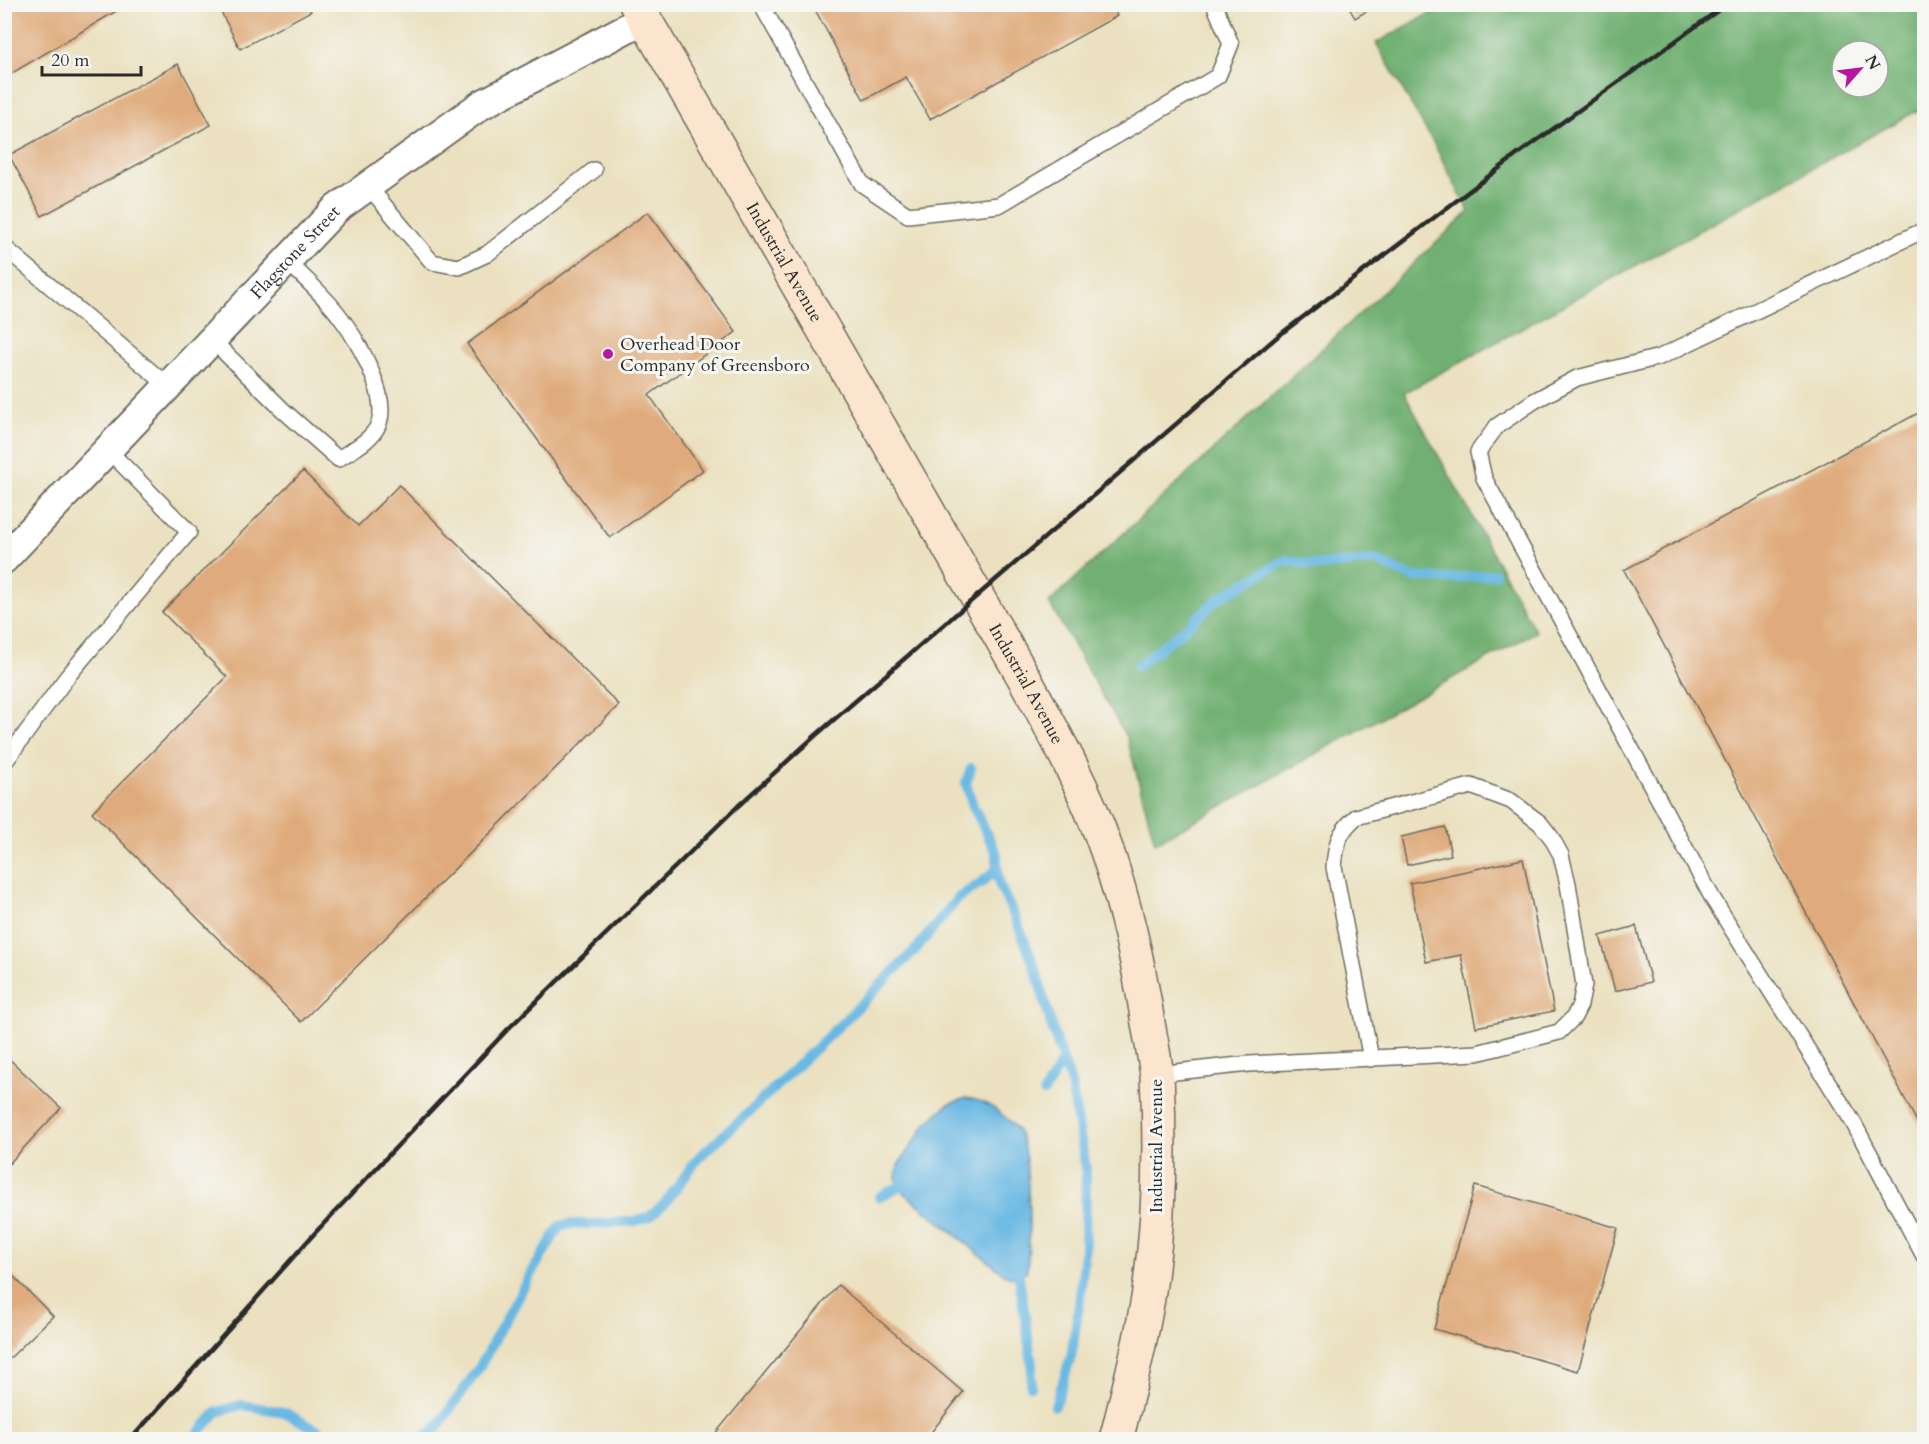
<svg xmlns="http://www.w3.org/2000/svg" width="1929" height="1444" font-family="Cardo,serif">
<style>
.forest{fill:#71b072;stroke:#4e6e4e;stroke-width:1.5;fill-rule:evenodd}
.water{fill:#69b8e3;stroke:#4a7287;stroke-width:1.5}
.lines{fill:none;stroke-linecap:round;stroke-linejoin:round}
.stream{stroke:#69b8e3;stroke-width:10}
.building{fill:#dfab7b}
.lane-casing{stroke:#6e6b5f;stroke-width:18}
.street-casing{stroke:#6e6b5f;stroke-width:32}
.secondary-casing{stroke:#6e6b5f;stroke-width:36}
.lane{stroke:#fff;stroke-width:15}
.street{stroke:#fff;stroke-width:28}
.secondary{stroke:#fbe5cf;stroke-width:33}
.rail{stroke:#2b2b2b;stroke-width:4.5}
.poi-dot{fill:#b5179e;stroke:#f6f6f2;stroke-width:2}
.labels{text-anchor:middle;stroke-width:6;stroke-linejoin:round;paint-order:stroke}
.street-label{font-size:18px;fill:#2b2b2b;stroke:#f6f6f2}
.poi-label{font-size:18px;fill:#2b2b2b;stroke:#f6f6f2;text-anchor:start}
</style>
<rect width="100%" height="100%" fill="#f6f6f2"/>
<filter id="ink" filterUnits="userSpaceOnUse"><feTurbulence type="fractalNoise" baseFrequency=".0167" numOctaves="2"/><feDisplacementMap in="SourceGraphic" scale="12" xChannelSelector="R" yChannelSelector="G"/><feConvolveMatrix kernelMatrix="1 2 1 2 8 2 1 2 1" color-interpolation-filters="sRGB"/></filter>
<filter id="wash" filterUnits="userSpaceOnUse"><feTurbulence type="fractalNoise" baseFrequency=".008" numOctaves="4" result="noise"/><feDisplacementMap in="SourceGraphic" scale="24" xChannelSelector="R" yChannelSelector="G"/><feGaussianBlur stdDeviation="1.35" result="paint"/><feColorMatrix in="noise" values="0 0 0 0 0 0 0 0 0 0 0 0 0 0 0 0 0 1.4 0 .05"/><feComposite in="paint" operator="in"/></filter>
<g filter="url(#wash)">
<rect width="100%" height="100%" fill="#ebe1c0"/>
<path class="forest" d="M1446 4 1924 5V107L1404 393 1536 632 1155 843 1127 738 1049 603 1469 212 1434 144 1376 43ZM1842 51H1878V87H1842Z"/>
<path class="water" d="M966 1098C971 1099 979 1100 984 1103 995 1108 1013 1122 1019 1133 1031 1154 1030 1244 1027 1271L1014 1278 1004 1274 904 1193 896 1178 898 1165 926 1124 948 1104Z"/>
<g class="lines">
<g class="stream">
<polyline points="1137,666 1186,628 1220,597 1286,560 1317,566 1374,560 1412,577 1448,579 1495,574"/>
<polyline points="997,869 1000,886 1017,922 1036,970 1052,1028 1071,1083 1086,1169 1085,1251 1079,1305 1071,1357 1055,1406"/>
<polyline points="1044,1092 1063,1060"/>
<polyline points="879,1197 913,1179"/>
<polyline points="1017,1263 1032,1365 1031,1386"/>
<polyline points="192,1440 217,1412 241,1405 284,1412 335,1440"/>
<polyline points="421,1440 436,1429 479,1368 529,1277 560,1226 571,1224 592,1224 636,1221 649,1217 665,1203 699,1157 745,1116 843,1022 916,949 958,898 982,882 997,869 997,854 973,806 966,783 971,768"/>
</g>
</g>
<g id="blocks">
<g class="building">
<polygon points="4,4 128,4 4,78"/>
<polygon points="217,4 308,4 311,11 240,49"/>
<polygon points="812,4 1111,4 1117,16 930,119 906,77 864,100"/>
<polygon points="1347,4 1379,4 1355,18"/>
<polygon points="178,64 211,125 42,216 9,155"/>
<polygon points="648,212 736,332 649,395 703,470 610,538 467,344"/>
<polygon points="1924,410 1924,1135 1624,570"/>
<polygon points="303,471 358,526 399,485 619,705 301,1022 92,812 227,677 162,612"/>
<polygon points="1445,827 1451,855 1407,865 1401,837"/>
<polygon points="1523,859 1554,1011 1476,1027 1461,955 1426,962 1410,883"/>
<polygon points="1636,926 1651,982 1615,991 1600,936"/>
<polygon points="4,1054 61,1108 4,1169"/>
<polygon points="1475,1186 1618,1228 1578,1371 1434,1329"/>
<polygon points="4,1267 53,1316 8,1360 4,1356"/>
<polygon points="838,1285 963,1392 925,1440 710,1440"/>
</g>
</g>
</g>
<g filter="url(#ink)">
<use href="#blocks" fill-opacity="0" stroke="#6e6b5f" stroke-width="1.5"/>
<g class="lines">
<defs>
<g id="lane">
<polyline points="761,4 862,184 908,215 999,205 1218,76 1231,44 1214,4"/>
<polyline points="368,186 432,262 459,267 487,254 594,170"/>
<polyline points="1924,230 1660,357 1577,378 1534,401 1497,426 1478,452 1484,478 1713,899 1853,1122 1924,1256"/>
<polyline points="4,247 168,386"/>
<path d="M212 340 284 411 338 459C352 450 373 440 379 423 389 395 358 341 341 318 326 297 305 279 287 261"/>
<polyline points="4,763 67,677 189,532 108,450"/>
<path d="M1157 1074 1249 1064 1477 1053 1559 1032 1574 1017 1580 1005 1584 985 1568 884 1561 855 1551 837 1540 823 1511 801 1471 786 1356 817C1338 833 1336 843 1334 867L1371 1059"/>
</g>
<g id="street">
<path id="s1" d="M4 559 336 209 481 105 644 19"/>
</g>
<g id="secondary">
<path id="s2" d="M636 4 1023 676C1054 732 1086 790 1107 851 1126 907 1139 965 1148 1023 1151 1040 1155 1059 1157 1076 1161 1149 1159 1226 1148 1298 1140 1346 1128 1393 1116 1440"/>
</g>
</defs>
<use href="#lane" class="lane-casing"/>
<use href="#street" class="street-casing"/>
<use href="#secondary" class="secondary-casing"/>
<use href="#lane" class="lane"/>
<use href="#street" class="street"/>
<use href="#secondary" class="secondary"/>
<polyline class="rail" points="130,1440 313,1235 508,1029 738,806 815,736 1278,336 1518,154 1727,4"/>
</g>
</g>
<circle class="poi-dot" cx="608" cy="354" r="6"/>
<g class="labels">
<g class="street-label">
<text dy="6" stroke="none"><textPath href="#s1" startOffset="423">Flagstone Street</textPath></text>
<text dy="6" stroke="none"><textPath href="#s2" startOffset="298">Industrial Avenue</textPath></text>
<text dy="6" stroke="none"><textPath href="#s2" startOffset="784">Industrial Avenue</textPath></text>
<text transform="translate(1156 1146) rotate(-90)" y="6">Industrial Avenue</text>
</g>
<g class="poi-label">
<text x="620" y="350">Overhead Door<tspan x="620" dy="21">Company of Greensboro</tspan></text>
</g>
</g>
<rect width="1929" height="1444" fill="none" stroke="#f6f6f2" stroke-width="24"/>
<g transform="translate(1860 69) rotate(62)"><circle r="28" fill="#f6f6f2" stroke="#a5a5a2" stroke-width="1.5"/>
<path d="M0-4.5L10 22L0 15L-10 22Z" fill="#b5179e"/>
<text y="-9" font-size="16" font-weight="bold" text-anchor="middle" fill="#2b2b2b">N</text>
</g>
<path d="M42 66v9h99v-9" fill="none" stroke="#2b2b2b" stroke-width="3"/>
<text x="51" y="66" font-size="18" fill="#2b2b2b" stroke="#f6f6f2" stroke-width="4.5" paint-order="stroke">20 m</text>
</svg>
